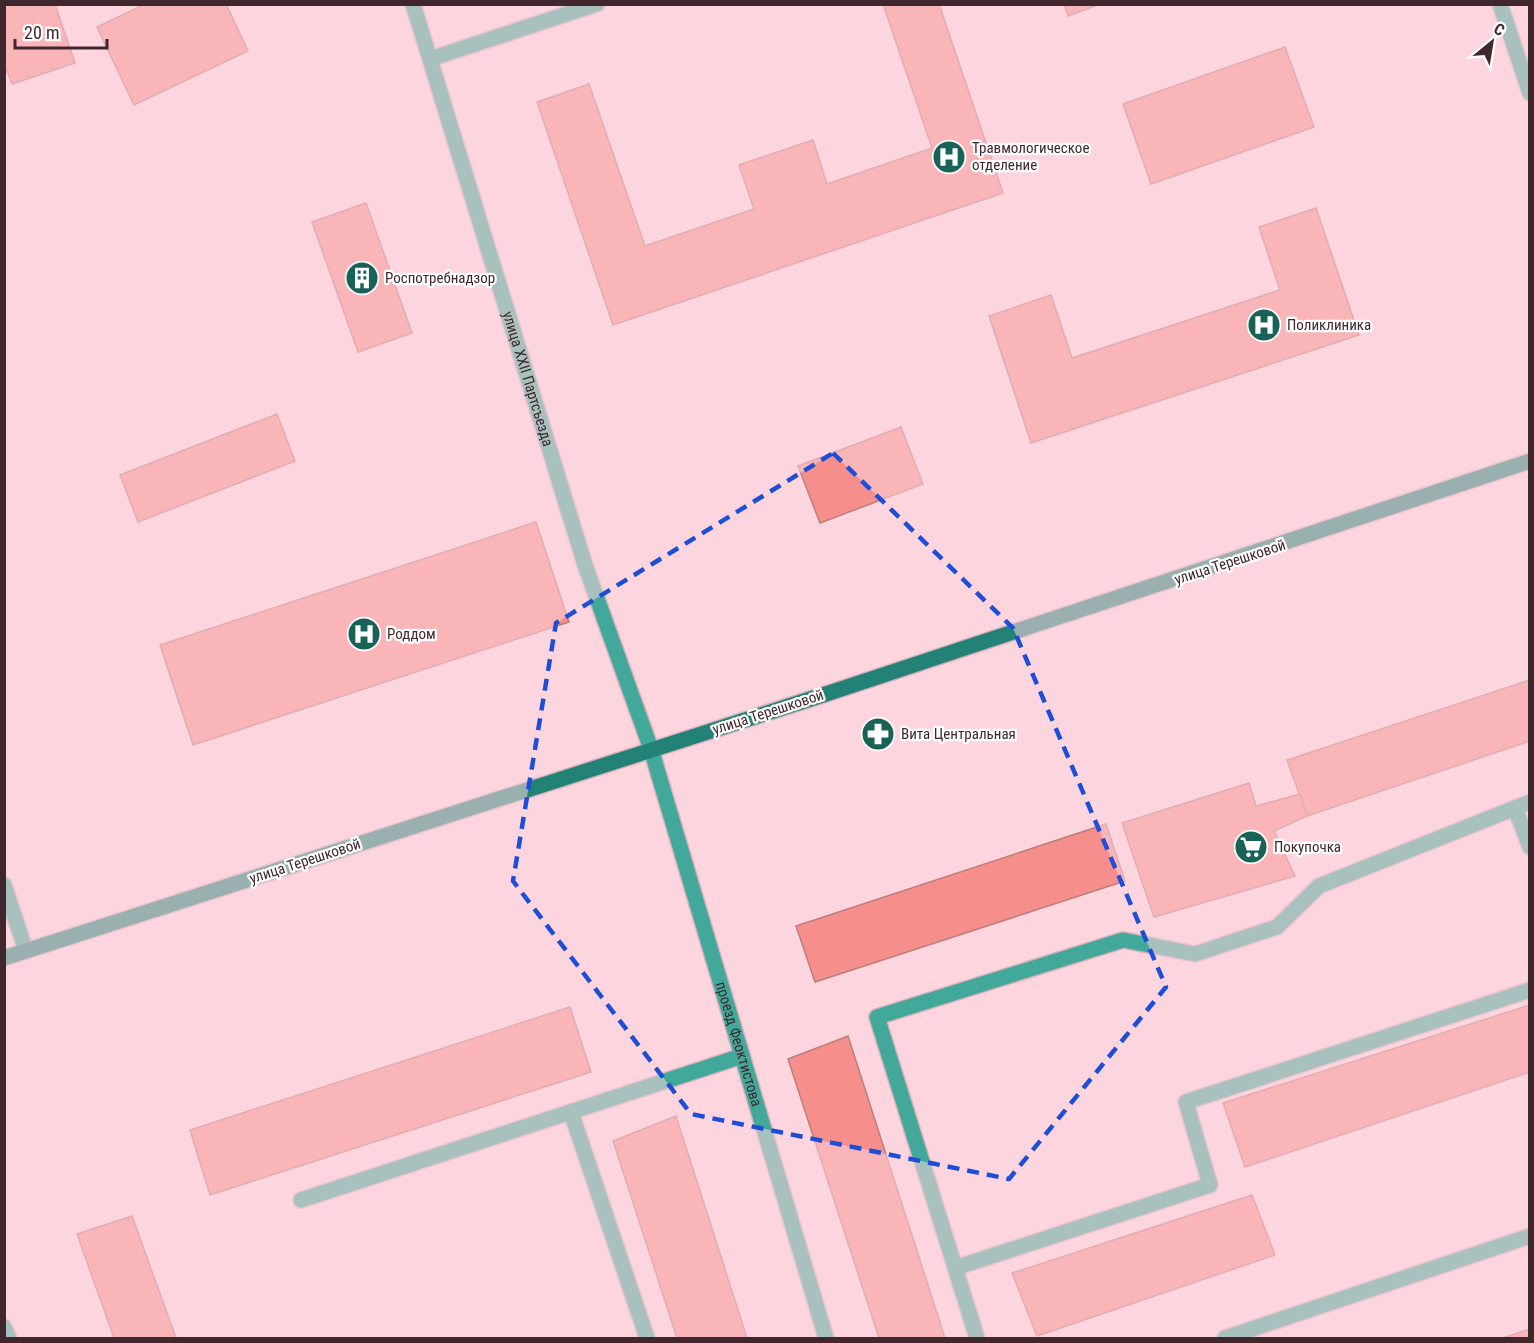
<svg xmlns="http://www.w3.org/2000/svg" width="1534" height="1343" font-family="'Roboto Condensed',sans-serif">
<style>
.building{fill:#f68e8c;stroke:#bc7f7c;stroke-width:1.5}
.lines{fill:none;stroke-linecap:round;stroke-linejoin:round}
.lane-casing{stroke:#d7b2bc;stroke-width:18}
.street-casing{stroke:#d7b2bc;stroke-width:18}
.secondary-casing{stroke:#d7b2bc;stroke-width:18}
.lane{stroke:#42a99a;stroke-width:15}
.street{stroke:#42a99a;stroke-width:15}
.secondary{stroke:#228275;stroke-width:15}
.marked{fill:none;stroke:#1d4ed8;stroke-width:4.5;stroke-dasharray:12 8;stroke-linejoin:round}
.labels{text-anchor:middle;stroke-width:4.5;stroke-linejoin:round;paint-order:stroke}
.poi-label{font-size:15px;fill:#40272e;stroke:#fff;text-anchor:start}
.street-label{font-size:15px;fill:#40272e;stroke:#fff}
</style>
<rect width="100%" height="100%" fill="#fdd5df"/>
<g class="building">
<polygon points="4,4 55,4 75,63 12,84 4,63"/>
<polygon points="145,4 226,4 248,51 134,105 97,27"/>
<polygon points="883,4 939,4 1003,193 613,325 537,102 589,84 645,246 754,209 739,165 813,140 827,184 932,148"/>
<polygon points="1064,4 1100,4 1068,16"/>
<polygon points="1285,47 1314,127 1151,184 1123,104"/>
<polygon points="366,203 412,333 358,352 312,222"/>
<polygon points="1316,208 1359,335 1031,443 989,316 1051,295 1072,358 1280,290 1259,227"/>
<polygon points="277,414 295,461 138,522 120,475"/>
<polygon points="901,427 923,484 820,523 798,466"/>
<polygon points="536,522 569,622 193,745 160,645"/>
<polygon points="1530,680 1530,741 1307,816 1287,760"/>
<polygon points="1249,783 1256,806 1300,794 1307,816 1274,831 1295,876 1154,917 1122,823"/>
<polygon points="1106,824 1125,881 815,982 796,926"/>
<polygon points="1530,1005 1530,1072 1245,1167 1223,1103"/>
<polygon points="570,1007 591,1072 210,1195 190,1130"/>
<polygon points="848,1036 945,1338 879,1338 788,1059"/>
<polygon points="676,1116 747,1338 677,1338 613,1141"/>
<polygon points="1252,1195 1275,1255 1037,1336 1012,1273"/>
<polygon points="132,1216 176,1338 114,1338 77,1234"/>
<polygon points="1530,1329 1530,1338 1503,1338"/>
</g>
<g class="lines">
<defs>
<g id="lane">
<polyline points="430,59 597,4"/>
<polyline points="1515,808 1530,847"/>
<polyline points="571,1112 647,1338"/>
<polyline points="301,1200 742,1056"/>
<polyline points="955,1268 1210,1185 1186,1102 1530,990"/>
<polyline points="977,1338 877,1017 1123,940 1195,954 1277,927 1319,886 1530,802"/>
<polyline points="1225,1338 1530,1236"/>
</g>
<g id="street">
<path id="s1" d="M413 4 585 565 651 749 826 1338"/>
<polyline points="1500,4 1530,93"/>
<polyline points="4,885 26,951"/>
<polyline points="4,1327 9,1338"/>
</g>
<polyline id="secondary" points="4,958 829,693 1530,461"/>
</defs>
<use href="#lane" class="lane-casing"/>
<use href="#street" class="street-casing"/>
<use href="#secondary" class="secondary-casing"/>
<use href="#lane" class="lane"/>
<use href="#street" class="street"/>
<use href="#secondary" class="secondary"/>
</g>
<path d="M0 0H1534V1343H0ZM833 453 1013 628 1166 987 1009 1179 691 1114 513 881 556 623Z" fill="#fdd5df" fill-opacity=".55" fill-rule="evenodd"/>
<path class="marked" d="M833 453 1013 628 1166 987 1009 1179 691 1114 513 881 556 623Z"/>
<defs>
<symbol id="hospital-disc" viewBox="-11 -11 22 22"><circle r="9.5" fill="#196258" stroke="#fff"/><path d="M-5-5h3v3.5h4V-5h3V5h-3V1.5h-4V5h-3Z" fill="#fff"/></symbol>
<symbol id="building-disc" viewBox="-11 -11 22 22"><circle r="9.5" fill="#196258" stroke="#fff"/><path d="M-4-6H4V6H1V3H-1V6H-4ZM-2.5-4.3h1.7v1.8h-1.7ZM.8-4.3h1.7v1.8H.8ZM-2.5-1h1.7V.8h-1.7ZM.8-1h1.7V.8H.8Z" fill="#fff"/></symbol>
<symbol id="pharmacy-disc" viewBox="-11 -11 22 22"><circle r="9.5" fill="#196258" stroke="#fff"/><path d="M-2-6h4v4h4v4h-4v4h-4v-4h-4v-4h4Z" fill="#fff"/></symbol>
<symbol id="supermarket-disc" viewBox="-11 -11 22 22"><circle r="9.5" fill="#196258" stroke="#fff"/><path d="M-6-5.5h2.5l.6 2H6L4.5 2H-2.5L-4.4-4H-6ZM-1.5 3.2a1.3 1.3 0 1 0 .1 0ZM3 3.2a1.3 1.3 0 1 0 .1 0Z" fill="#fff"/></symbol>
</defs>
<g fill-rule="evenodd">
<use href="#hospital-disc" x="930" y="138" width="38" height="38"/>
<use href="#building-disc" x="343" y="259" width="38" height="38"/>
<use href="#hospital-disc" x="1245" y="306" width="38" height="38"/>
<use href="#hospital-disc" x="345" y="615" width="38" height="38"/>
<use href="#pharmacy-disc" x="859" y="715" width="38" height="38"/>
<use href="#supermarket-disc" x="1232" y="828" width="38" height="38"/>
</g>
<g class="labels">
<g class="poi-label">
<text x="972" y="153">Травмологическое<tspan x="972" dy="17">отделение</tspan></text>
<text x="385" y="283">Роспотребнадзор</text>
<text x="1287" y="330">Поликлиника</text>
<text x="387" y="639">Роддом</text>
<text x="901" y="739">Вита Центральная</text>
<text x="1274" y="852">Покупочка</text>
</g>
<g class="street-label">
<text dy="5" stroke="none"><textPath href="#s1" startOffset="392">улица XXII Партсъезда</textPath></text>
<text transform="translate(1230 562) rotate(-18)" y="5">улица Терешковой</text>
<text transform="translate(768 712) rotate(-18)" y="5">улица Терешковой</text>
<text transform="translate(305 861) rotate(-18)" y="5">улица Терешковой</text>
<text dy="5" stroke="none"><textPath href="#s1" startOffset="1090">проезд Феоктистова</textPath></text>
</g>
</g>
<rect width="1534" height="1343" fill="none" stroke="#40272e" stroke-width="12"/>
<g transform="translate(1492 42) rotate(30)" stroke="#ffffff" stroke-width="4.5" paint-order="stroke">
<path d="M0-4.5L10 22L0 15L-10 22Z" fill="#40272e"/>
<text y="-9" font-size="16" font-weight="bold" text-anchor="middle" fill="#40272e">С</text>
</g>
<path d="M15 39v9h92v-9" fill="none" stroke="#40272e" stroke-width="3"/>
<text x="24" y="39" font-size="18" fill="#40272e" stroke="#ffffff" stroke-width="4.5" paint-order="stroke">20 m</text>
</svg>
